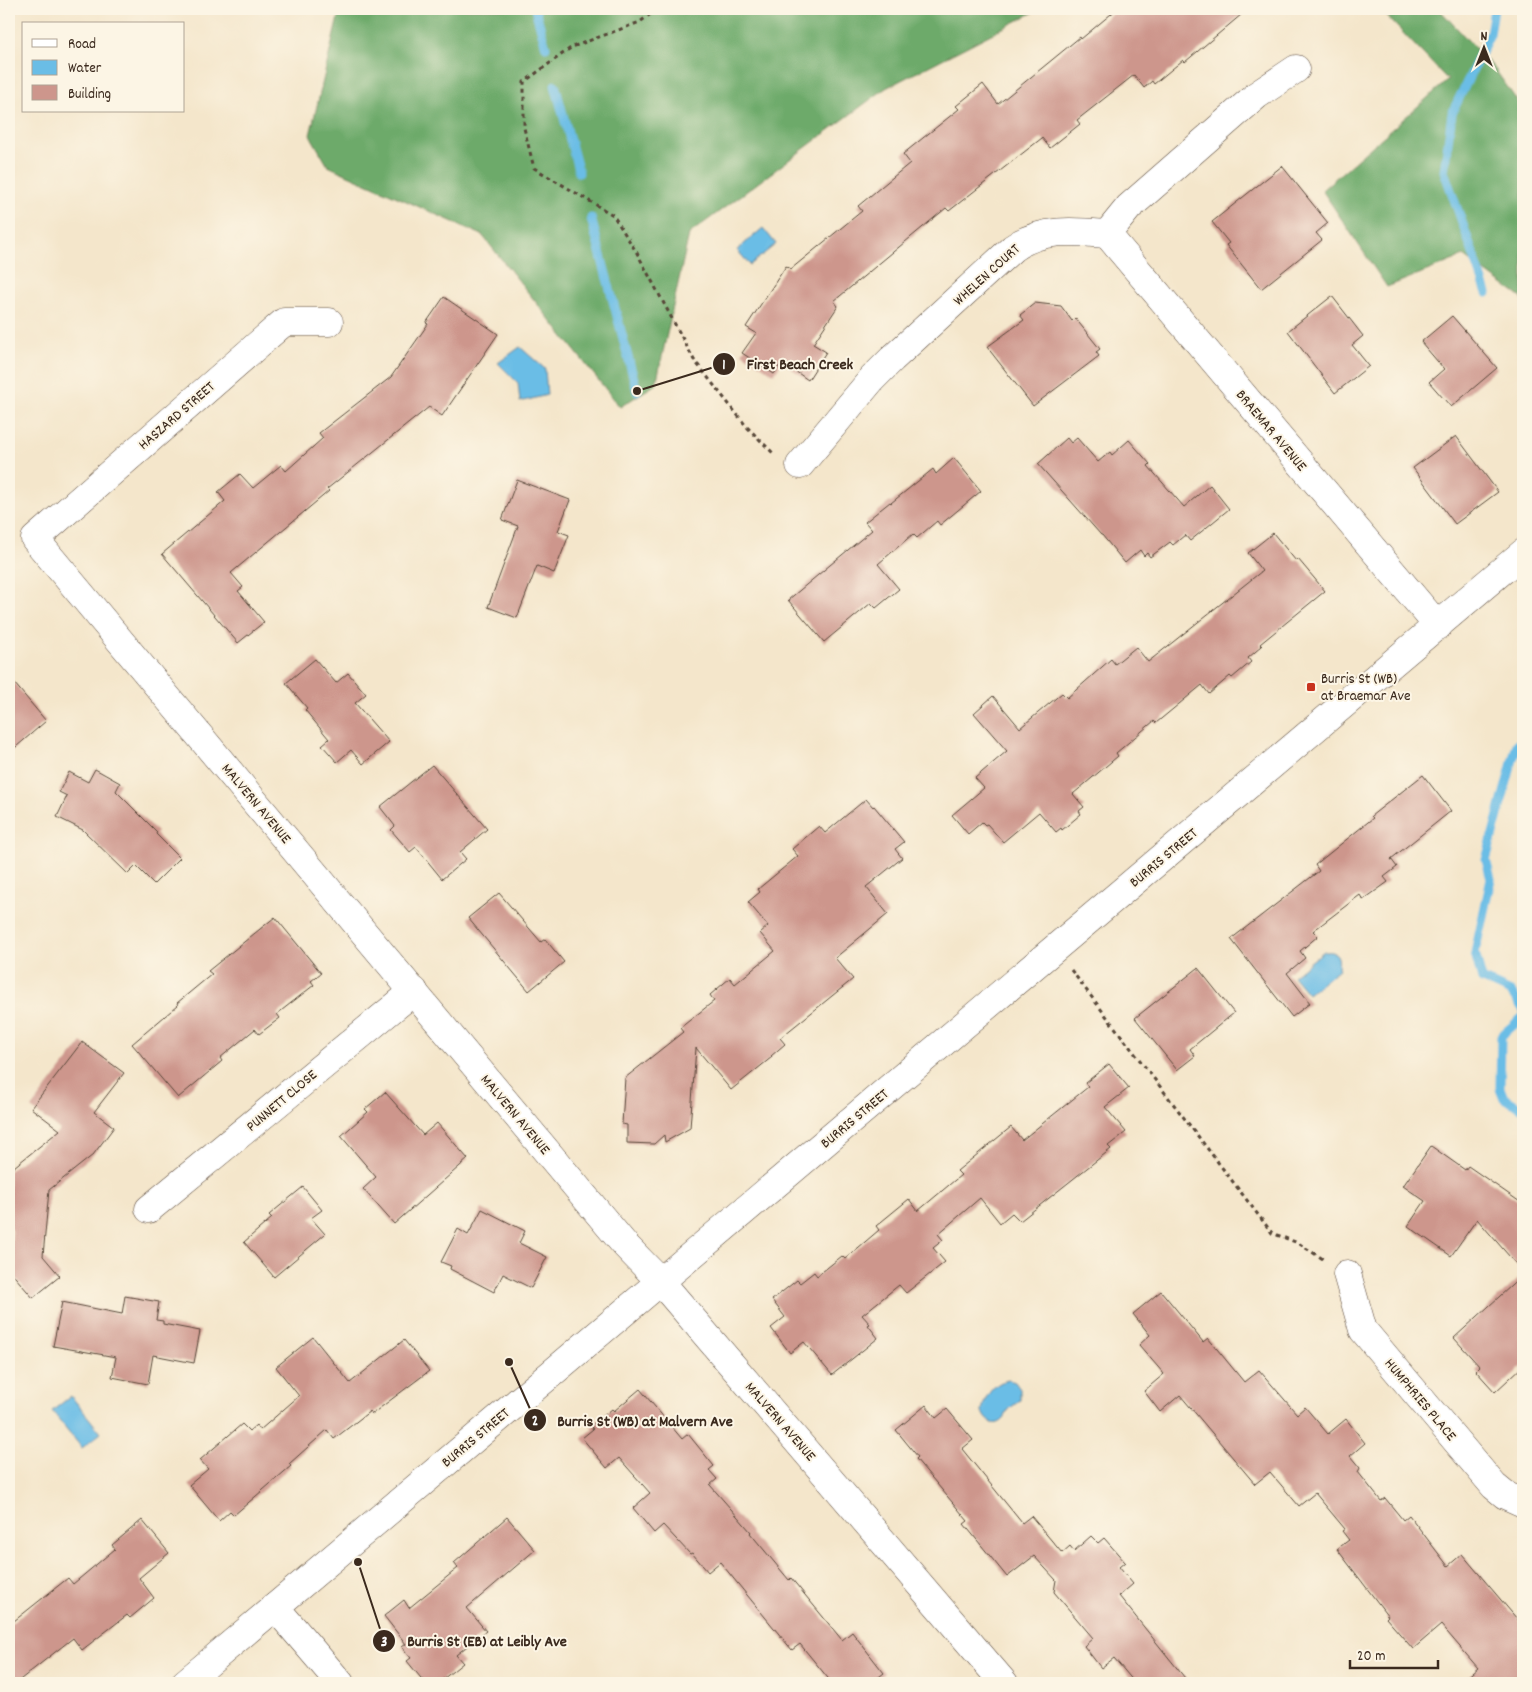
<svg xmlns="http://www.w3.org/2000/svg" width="1532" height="1692" font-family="Dekko,sans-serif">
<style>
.forest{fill:#6daa6b;stroke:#546a44}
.water{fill:#6abde6;stroke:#527482}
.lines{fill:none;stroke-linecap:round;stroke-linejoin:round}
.stream{stroke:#6abde6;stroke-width:9}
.building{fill:#cd968c}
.minor-casing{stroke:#574638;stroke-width:29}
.path{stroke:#574638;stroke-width:3;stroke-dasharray:4 4;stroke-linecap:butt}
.minor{stroke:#fff;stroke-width:28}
.poi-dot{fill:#c8321e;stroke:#fcf5e5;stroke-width:2}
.labels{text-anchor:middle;stroke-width:4;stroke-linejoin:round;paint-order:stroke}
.street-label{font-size:15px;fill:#3b2a1e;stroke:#fcf5e5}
.poi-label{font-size:15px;fill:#3b2a1e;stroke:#fcf5e5;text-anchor:start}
.leader{fill:none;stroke:#3b2a1e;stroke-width:2}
.callout-dot{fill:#3b2a1e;stroke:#fcf5e5;stroke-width:2}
.mark-label{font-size:15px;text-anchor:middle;font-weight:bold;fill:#fff}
.callout-label{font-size:16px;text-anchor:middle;font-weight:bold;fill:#3b2a1e;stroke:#fcf5e5;stroke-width:4;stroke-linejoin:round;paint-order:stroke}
</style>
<rect width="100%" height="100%" fill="#fcf5e5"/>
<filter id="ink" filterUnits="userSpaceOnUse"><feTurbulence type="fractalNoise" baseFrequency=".02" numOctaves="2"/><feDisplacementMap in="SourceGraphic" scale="10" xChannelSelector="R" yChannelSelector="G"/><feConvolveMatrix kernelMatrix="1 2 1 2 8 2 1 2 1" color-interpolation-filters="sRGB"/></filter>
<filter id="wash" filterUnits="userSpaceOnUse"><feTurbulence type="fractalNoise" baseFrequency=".0096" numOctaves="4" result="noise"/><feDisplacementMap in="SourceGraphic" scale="20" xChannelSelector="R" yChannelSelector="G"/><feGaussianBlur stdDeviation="1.12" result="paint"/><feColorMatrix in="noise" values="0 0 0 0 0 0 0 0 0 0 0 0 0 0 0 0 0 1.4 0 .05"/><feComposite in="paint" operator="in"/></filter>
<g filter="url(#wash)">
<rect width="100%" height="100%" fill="#f4e6cb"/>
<g class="forest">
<polygon points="340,9 1040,9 886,88 689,234 656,384 620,407 482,235 328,166 310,135"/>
<polygon points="1380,9 1439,9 1494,68 1523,109 1523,299 1464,256 1387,287 1322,190 1448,80"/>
</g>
<g class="water">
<polygon points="763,228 776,244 750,265 737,250"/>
<polygon points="520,347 545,369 547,395 520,402 518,383 498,363"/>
<path d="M1324 951 1326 952C1337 950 1340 957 1338 967L1339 969 1308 994 1293 976Z"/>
<path d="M1009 1380 1015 1382 1020 1389V1400C1016 1404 1010 1407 1007 1412 1004 1416 1007 1415 1004 1419 995 1429 984 1420 982 1411 985 1396 994 1382 1009 1380Z"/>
<polygon points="71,1396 101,1433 82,1448 52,1411"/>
</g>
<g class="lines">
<g class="stream">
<polyline points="535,9 546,47"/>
<polyline points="555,85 579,173"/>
<polyline points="591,218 637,391"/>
<polyline points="1487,293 1444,171 1452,113 1490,34 1494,9"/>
<polyline points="1523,741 1517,744 1486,860 1491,879 1475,953 1482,979 1511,992 1523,1009"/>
<polyline points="1523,1017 1501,1036 1500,1088 1504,1098 1523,1109"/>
</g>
</g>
<g id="blocks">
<g class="building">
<polygon points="1117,9 1248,9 1185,62 1183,60 1154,84 1152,81 1144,88 1134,75 1077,120 1080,124 1050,148 1042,138 949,211 946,208 834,301 838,306 813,344 826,352 808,380 782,362 774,374 742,353 756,333 746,327 786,266 791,269 862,211 858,206 910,163 903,154 959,109 956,106 983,84 998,104 1080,37 1081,39"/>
<polygon points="1282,166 1328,223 1316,233 1322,240 1261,289 1226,245 1229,243 1212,222"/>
<polygon points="1332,296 1363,336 1352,345 1369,366 1335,393 1288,331"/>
<polygon points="444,297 498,334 442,416 429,407 327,489 329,491 231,573 243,587 238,591 264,622 238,643 162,554 225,501 218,492 240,474 253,488 281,465 286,471 323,438 319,433 391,377 428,324 426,323"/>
<polygon points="1035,303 1061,306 1072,321 1075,318 1100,349 1096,352 1099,356 1033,406 987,347 1024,320 1020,315"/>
<polygon points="1452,316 1497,368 1451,407 1429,382 1444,369 1421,342"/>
<polygon points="1456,436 1498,492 1455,524 1413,468"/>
<polygon points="1067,438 1071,443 1077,438 1098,462 1110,452 1112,455 1129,440 1150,464 1148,466 1184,507 1210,485 1229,509 1190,541 1185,535 1173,545 1170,542 1150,557 1147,553 1144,556 1140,550 1125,563 1102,535 1101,535 1038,464"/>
<polygon points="954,458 981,491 940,525 937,521 917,538 913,534 878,564 899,589 876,608 871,603 824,642 788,600 872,530 865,522 890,502 891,503 933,469 936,474"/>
<polygon points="517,480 570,500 558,531 569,535 554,573 537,566 517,618 488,607 518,526 502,520"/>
<polygon points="1273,533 1296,561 1298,559 1325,591 1260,644 1262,646 1248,658 1251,662 1232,678 1230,676 1209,694 1202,685 1156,723 1154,721 1116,753 1118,756 1073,794 1084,807 1079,811 1081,814 1062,830 1061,828 1056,832 1039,812 1003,842 987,824 985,825 982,822 968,834 952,815 984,788 975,778 1007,751 974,713 993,696 1020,728 1062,693 1067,698 1111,659 1115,664 1136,647 1148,662 1262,571 1248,553"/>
<polygon points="315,659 336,683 348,673 366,694 355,703 389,742 363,764 351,750 337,762 322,745 329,739 305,710 307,708 286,683"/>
<polygon points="9,677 46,721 9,753"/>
<polygon points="432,765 487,829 460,852 466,859 442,879 416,847 410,852 391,830 395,826 380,807"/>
<polygon points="95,769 120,783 116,791 157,832 156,834 180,858 154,884 136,866 128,874 83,830 57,817 67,796 59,792 69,772 88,782"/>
<polygon points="1423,775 1451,811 1391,859 1397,867 1384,877 1388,882 1363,900 1360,895 1313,931 1318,936 1300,951 1305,958 1287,973 1310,1003 1292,1017 1231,939 1319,871 1315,865 1373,818 1371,816"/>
<polygon points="866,799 873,807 874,806 904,842 895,849 902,858 866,887 888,914 835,958 853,979 780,1038 785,1044 771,1056 772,1057 731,1090 696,1048 690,1128 665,1142 664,1135 654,1144 627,1143 627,1125 622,1124 625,1078 683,1032 680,1028 714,1001 710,995 730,978 735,984 775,951 760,933 768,926 748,902 760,892 758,889 798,856 792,849 819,826 825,833"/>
<polygon points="499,893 541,942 545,939 564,962 529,991 468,918"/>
<polygon points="275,917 321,973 311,981 314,985 277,1014 280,1018 259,1034 255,1029 220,1058 222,1061 178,1098 132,1044 178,1005 177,1003 212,974 208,971"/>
<polygon points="1198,968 1234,1013 1190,1049 1195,1056 1177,1070 1135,1018"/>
<polygon points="82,1042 124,1073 94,1112 114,1127 93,1155 49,1190 43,1256 60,1276 33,1298 10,1271 12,1230 9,1226 9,1171 60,1130 31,1108"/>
<polygon points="1109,1064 1129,1088 1105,1107 1126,1132 1108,1146 1111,1149 1020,1221 1012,1213 1000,1223 980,1198 938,1234 943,1240 933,1248 945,1262 906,1293 899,1285 862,1315 870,1324 868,1325 878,1338 832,1375 804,1342 790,1353 771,1328 785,1317 772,1300 797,1280 800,1283 814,1272 817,1276 842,1256 845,1259 879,1230 876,1226 909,1199 918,1211 961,1175 957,1171 1011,1127 1022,1140 1088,1087 1085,1083"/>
<polygon points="385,1092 423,1135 437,1123 468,1159 394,1224 363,1189 376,1177 341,1136 368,1112 365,1109"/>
<polygon points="1431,1146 1465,1170 1468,1166 1523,1204 1523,1272 1477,1219 1451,1256 1408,1226 1425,1201 1403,1186"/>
<polygon points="303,1187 322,1210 311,1218 325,1234 274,1277 244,1242 272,1218 269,1215"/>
<polygon points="482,1209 525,1231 519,1243 547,1257 531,1288 503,1274 494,1292 450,1269 451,1266 441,1262 458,1229 468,1235"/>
<polygon points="1523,1275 1523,1366 1495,1392 1476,1371 1480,1367 1454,1338"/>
<polygon points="1161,1291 1203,1342 1208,1338 1244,1382 1259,1370 1297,1414 1305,1407 1328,1434 1346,1419 1365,1443 1350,1456 1360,1468 1358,1472 1381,1501 1385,1498 1403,1520 1409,1515 1448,1566 1462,1554 1523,1626 1523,1683 1460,1683 1478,1668 1441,1625 1413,1649 1386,1618 1388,1616 1337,1549 1349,1540 1342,1531 1345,1529 1315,1493 1299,1506 1270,1472 1255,1484 1180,1395 1160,1412 1144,1391 1164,1374 1139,1345 1150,1335 1133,1314"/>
<polygon points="125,1296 159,1302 156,1320 163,1321 163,1324 200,1331 194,1363 153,1355 148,1384 112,1377 116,1357 53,1346 62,1302 122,1314"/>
<polygon points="313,1337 350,1383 404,1340 429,1371 372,1414 370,1411 334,1439 327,1430 289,1464 291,1466 234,1515 230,1511 219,1521 189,1485 208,1469 200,1460 242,1424 249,1431 256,1425 260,1430 299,1396 276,1367"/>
<polygon points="640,1389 682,1439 688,1434 714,1466 709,1470 717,1479 710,1485 751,1532 750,1533 789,1580 791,1578 842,1640 852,1632 884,1673 871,1683 832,1683 800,1644 792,1650 720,1562 708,1572 692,1553 690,1554 663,1525 654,1533 633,1508 650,1493 619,1458 607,1468 582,1438 593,1429 591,1426 612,1409 614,1411"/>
<polygon points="926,1405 936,1418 947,1409 973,1440 962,1449 1022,1523 1031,1516 1062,1553 1070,1546 1074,1551 1091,1536 1098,1543 1104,1538 1125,1562 1119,1567 1133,1584 1119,1596 1189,1683 1135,1683 1114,1658 1101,1668 1084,1646 1093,1638 1054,1592 1056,1580 1034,1556 1007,1577 964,1524 968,1521 916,1459 918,1457 896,1430"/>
<polygon points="507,1517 535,1550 467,1608 486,1631 456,1655 463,1663 438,1683 425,1683 407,1661 411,1658 402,1647 406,1644 384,1616 404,1600 409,1608 458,1568 454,1563"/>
<polygon points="142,1520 169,1553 139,1578 154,1598 130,1618 127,1615 82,1650 73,1638 16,1683 9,1683 9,1625 68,1578 73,1584 115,1549 112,1545"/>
</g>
</g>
</g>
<g filter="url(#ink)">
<use href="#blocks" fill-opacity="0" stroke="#574638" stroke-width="1"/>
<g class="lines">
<defs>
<g id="minor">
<polyline points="1107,234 1438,626"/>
<polyline points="329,322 284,322 35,539 625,1245 660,1281 1004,1683"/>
<path d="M800 465 872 379 892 359 1013 248C1041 228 1074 231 1107 234L1129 207 1257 95 1296 69"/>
<polyline points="149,1209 414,991"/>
<polyline points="1347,1274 1363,1330 1494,1486 1505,1495 1523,1503"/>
<polyline points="275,1607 340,1683"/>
<polyline points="185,1683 1523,553"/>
</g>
</defs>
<use href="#minor" class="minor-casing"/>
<g class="path">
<polyline points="657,9 640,22 572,47 524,82 524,128 534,168 613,215 637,253 694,360 747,427 774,454"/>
<polyline points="1071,970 1272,1233 1298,1243 1323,1259"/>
</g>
<use href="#minor" class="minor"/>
</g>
</g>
<rect class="poi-dot" x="1306" y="682" width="10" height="10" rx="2.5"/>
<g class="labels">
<g class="street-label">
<text transform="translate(986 274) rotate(-42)" y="5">WHELEN COURT</text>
<text transform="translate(176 415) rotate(-41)" y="5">HASZARD STREET</text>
<text transform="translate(1272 430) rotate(50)" y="5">BRAEMAR AVENUE</text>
<text transform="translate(257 803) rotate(50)" y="5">MALVERN AVENUE</text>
<text transform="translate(1163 857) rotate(-40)" y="5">BURRIS STREET</text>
<text transform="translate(281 1100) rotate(-40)" y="5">PUNNETT CLOSE</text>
<text transform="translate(516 1114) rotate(50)" y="5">MALVERN AVENUE</text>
<text transform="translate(854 1118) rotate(-40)" y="5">BURRIS STREET</text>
<text transform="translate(1421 1399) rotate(50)" y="5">HUMPHRIES PLACE</text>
<text transform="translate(781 1421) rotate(49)" y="5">MALVERN AVENUE</text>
<text transform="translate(475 1437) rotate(-40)" y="5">BURRIS STREET</text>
</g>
<g class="poi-label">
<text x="1321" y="683">Burris St (WB)<tspan x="1321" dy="17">at Braemar Ave</tspan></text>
</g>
</g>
<path class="leader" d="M637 391L724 364M509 1362L535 1420M358 1562L384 1641"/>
<g class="callout-dot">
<circle cx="637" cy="391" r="5"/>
<circle cx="509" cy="1362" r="5"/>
<circle cx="358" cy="1562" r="5"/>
<circle cx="724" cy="364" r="12"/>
<circle cx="535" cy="1420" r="12"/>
<circle cx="384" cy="1641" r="12"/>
</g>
<g class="mark-label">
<text x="724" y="369">1</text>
<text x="535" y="1425">2</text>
<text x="384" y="1646">3</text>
</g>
<g class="callout-label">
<text x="800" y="369">First Beach Creek</text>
<text x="645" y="1426">Burris St (WB) at Malvern Ave</text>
<text x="487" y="1646">Burris St (EB) at Leibly Ave</text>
</g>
<rect width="1532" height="1692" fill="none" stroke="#fcf5e5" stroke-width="30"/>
<rect x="22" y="22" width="162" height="90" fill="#fcf5e5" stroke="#afa495"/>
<rect x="32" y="39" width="25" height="8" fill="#ffffff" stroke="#afa495"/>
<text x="68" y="48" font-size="15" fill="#3b2a1e">Road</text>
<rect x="32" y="60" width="25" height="15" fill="#6abde6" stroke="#afa495"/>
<text x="68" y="72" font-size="15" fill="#3b2a1e">Water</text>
<rect x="32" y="85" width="25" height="15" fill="#cd968c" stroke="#afa495"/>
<text x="68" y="98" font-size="15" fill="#3b2a1e">Building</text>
<g transform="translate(1484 48)" stroke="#fcf5e5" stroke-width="4" paint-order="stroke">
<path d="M0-4L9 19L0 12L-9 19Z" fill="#3b2a1e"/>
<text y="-8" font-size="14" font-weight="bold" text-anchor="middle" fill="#3b2a1e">N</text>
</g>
<path d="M1350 1660v8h88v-8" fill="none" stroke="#3b2a1e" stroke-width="2.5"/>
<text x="1357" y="1660" font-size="15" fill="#3b2a1e" stroke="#fcf5e5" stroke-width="4" paint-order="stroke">20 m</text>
</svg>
